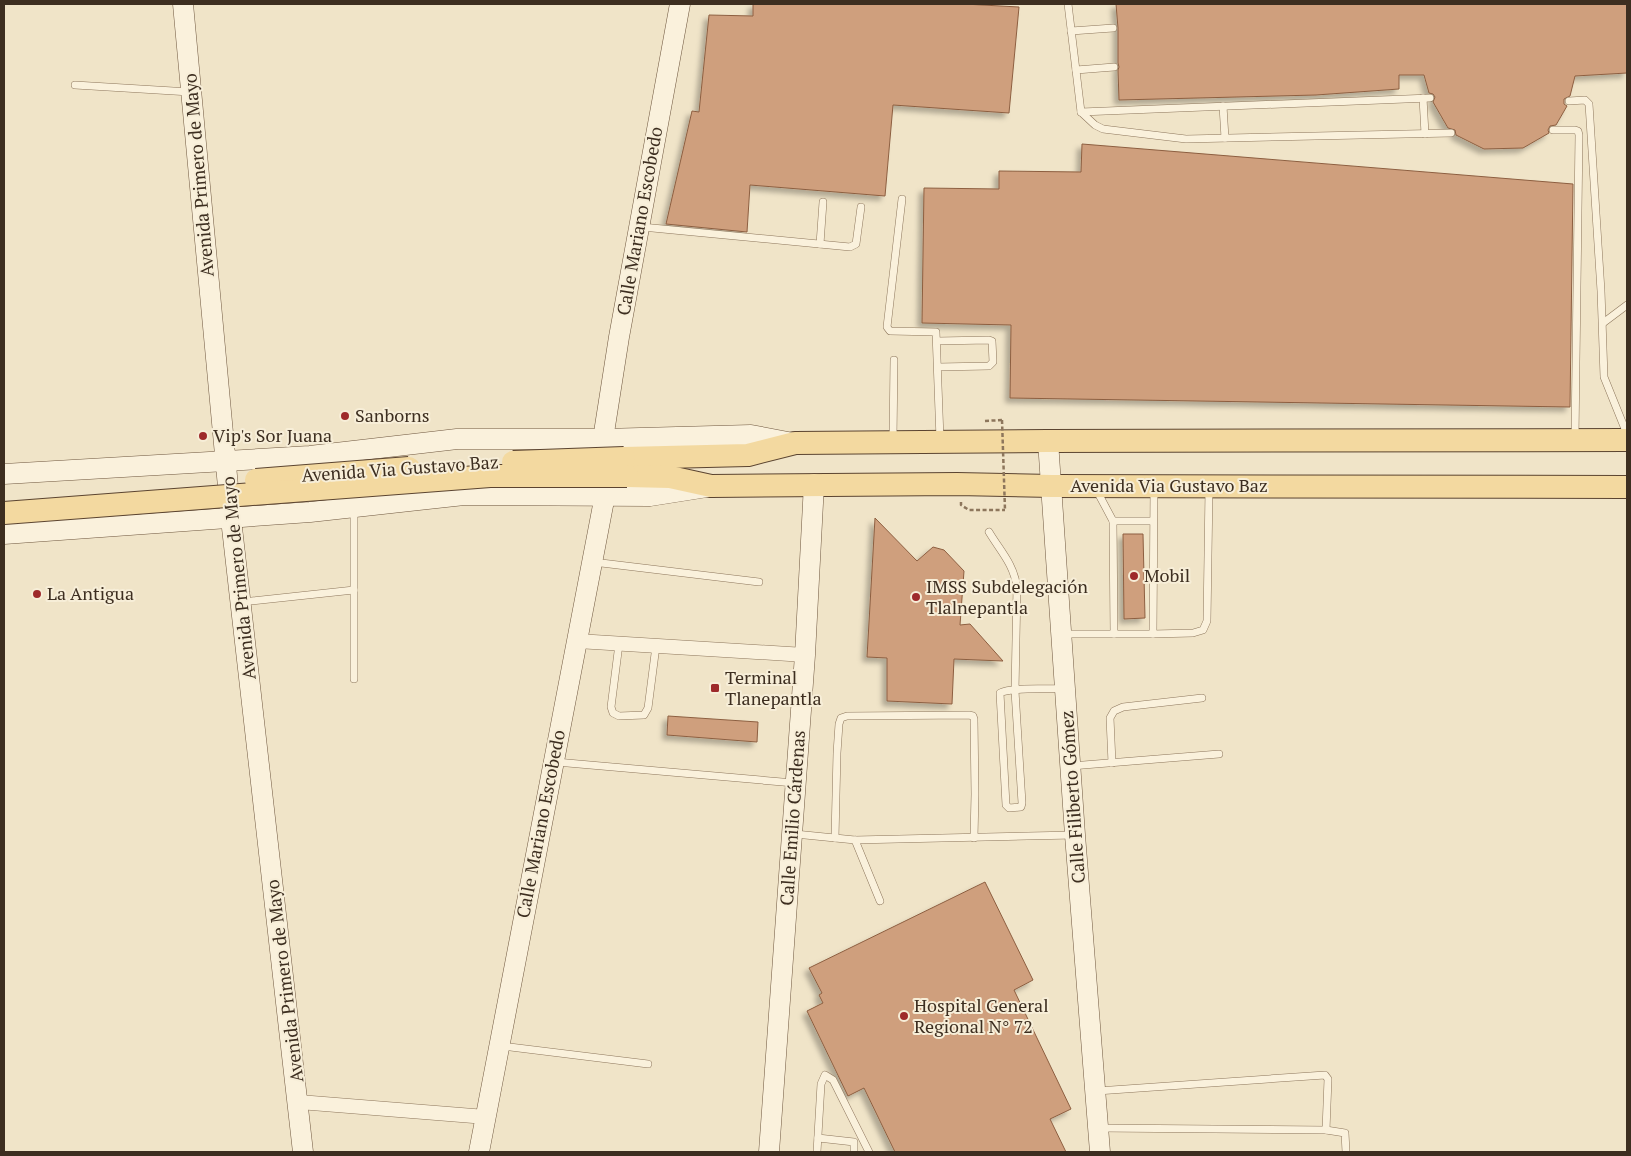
<svg xmlns="http://www.w3.org/2000/svg" width="1631" height="1156" font-family="'PT Serif',serif">
<style>
.building{fill:#cf9f7d;stroke:#8d5f41;filter:url(#shadow)}
.lines{fill:none;stroke-linecap:round;stroke-linejoin:round}
.lane-casing{stroke:#8d765c;stroke-width:8}
.street-casing{stroke:#8d765c;stroke-width:15}
.secondary-casing{stroke:#6f573f;stroke-width:21}
.primary-casing{stroke:#5b4430;stroke-width:24}
.path{stroke:#8d765c;stroke-width:2.5;stroke-dasharray:4 2.5;stroke-linecap:butt}
.lane{stroke:#faf1dc;stroke-width:7}
.street{stroke:#faf1dc;stroke-width:14}
.secondary{stroke:#faf1dc;stroke-width:20}
.primary{stroke:#f3d9a0;stroke-width:22}
.primary-bridge-casing{stroke:#5b4430;stroke-width:24;stroke-linecap:butt}
.path-bridge{stroke:#8d765c;stroke-width:2.5;stroke-dasharray:4 2.5;stroke-linecap:butt}
.primary-bridge{stroke:#f3d9a0;stroke-width:22}
.poi-dot{fill:#9e2a2b;stroke:#f7eed8;stroke-width:2}
.labels{text-anchor:middle;stroke-width:4;stroke-linejoin:round;paint-order:stroke}
.street-label{font-size:18px;fill:#3d2e20;stroke:#f7eed8}
.poi-label{font-size:18px;fill:#3d2e20;stroke:#f7eed8;text-anchor:start}
</style>
<defs>
<filter id="shadow"><feDropShadow dx="-4.5" dy="4.5" stdDeviation="2.5" flood-color="#0004"/></filter>
</defs>
<rect width="100%" height="100%" fill="#f0e4c8"/>
<g class="building">
<polygon points="753,4 964,4 1019,7 1009,113 893,105 885,196 750,185 747,232 666,224 692,111 699,112 709,15 753,16"/>
<polygon points="1116,4 1627,4 1627,73 1575,76 1570,96 1564,99 1564,104 1567,106 1556,125 1550,126 1548,130 1549,133 1523,148 1484,149 1456,135 1455,130 1448,128 1433,102 1435,97 1433,94 1429,93 1424,75 1399,75 1399,89 1316,95 1119,100 1118,70 1119,67 1118,63 1118,28"/>
<polygon points="1082,144 1573,184 1570,407 1010,398 1011,325 922,323 924,188 999,189 999,171 1081,172"/>
<polygon points="875,518 917,561 933,547 944,550 964,571 960,625 970,624 1003,661 954,659 952,704 887,701 887,658 867,657"/>
<polygon points="1123,534 1143,534 1145,618 1124,619"/>
<polygon points="668,716 758,722 757,742 667,735"/>
<polygon points="985,882 1033,980 1014,990 1071,1109 1050,1119 1066,1152 895,1152 864,1088 848,1096 807,1011 823,1003 819,995 822,993 809,968"/>
</g>
<g class="lines">
<defs>
<g id="lane">
<polyline points="1068,4 1081,112 1095,125 1103,129 1186,139 1451,133"/>
<polyline points="1071,31 1113,28"/>
<polyline points="1076,70 1114,67"/>
<polyline points="75,85 190,92"/>
<polyline points="1423,98 1425,134"/>
<polyline points="1569,101 1585,100 1589,104 1601,291 1604,377 1627,434"/>
<polyline points="1223,106 1225,138"/>
<polyline points="1081,112 1430,98"/>
<polyline points="1553,130 1575,130 1578,131 1579,135 1575,438"/>
<polyline points="902,199 887,327 890,331 936,332 940,439"/>
<polyline points="642,227 850,247 856,244 861,207"/>
<polyline points="820,244 823,202"/>
<polyline points="1603,323 1627,305"/>
<polyline points="937,341 989,340 992,341 993,362 989,366 938,367"/>
<polyline points="893,439 894,360"/>
<polyline points="1097,491 1113,521 1114,634"/>
<polyline points="354,508 354,679"/>
<polyline points="1113,521 1153,521"/>
<path d="M989 532C1001 552 1013 563 1017 587L1015 691 1022 803 1021 807 1009 808 1006 805 1000 693C1012 687 1048 689 1063 689"/>
<polyline points="593,562 759,582"/>
<polyline points="242,602 354,590"/>
<polyline points="1062,634 1153,634 1193,633 1203,630 1207,621 1209,490"/>
<polyline points="1153,634 1154,489"/>
<polyline points="619,644 611,707 613,713 619,716 644,715 648,708 656,646"/>
<polyline points="556,762 794,783"/>
<polyline points="1112,763 1110,718 1114,711 1123,707 1202,698"/>
<polyline points="1071,766 1219,754"/>
<polyline points="795,834 855,840 1074,835"/>
<polyline points="835,838 837,753 839,724 841,718 847,716 969,715 973,716 974,719 975,794 974,838"/>
<polyline points="855,840 880,901"/>
<polyline points="502,1046 648,1064"/>
<polyline points="1097,1091 1325,1075 1328,1079 1326,1130"/>
<polyline points="1099,1128 1326,1130 1345,1133 1346,1152"/>
<polyline points="818,1138 854,1142 854,1152"/>
<polyline points="817,1152 821,1084 825,1075 833,1080 869,1152"/>
</g>
<g id="street">
<polyline points="577,641 805,655"/>
<polyline points="299,1102 486,1117"/>
</g>
<g id="secondary">
<polyline points="183,4 231,519 303,1152"/>
<polyline points="603,439 619,337 680,4"/>
<polyline points="1048,441 1075,835 1100,1152"/>
<polyline points="4,474 310,456 457,439 603,439 751,435 793,443"/>
<polyline points="4,534 310,512 464,495 650,496 707,487"/>
<polyline points="479,1152 605,495"/>
<polyline points="769,1152 805,655 814,484"/>
</g>
<g id="primary">
<polyline points="624,458 748,455 795,443 1048,441 1627,440"/>
<polyline points="627,476 670,477 711,486 957,484 1052,486 1627,487"/>
</g>
</defs>
<use href="#lane" class="lane-casing"/>
<use href="#street" class="street-casing"/>
<use href="#secondary" class="secondary-casing"/>
<use href="#primary" class="primary-casing"/>
<g class="path">
<polyline points="985,421 1002,420"/>
<polyline points="961,502 961,505 969,510 1005,510"/>
</g>
<use href="#lane" class="lane"/>
<use href="#street" class="street"/>
<use href="#secondary" class="secondary"/>
<use href="#primary" class="primary"/>
<defs>
<g id="primary-bridge">
<polyline points="513,462 624,458"/>
<polyline points="256,480 409,468"/>
<polyline points="4,513 490,476 627,476"/>
</g>
</defs>
<use href="#primary-bridge" class="primary-bridge-casing"/>
<polyline class="path-bridge" points="1002,420 1005,510"/>
<use href="#primary-bridge" class="primary-bridge"/>
</g>
<g class="poi-dot">
<circle cx="345" cy="416" r="5"/>
<circle cx="203" cy="436" r="5"/>
<circle cx="1134" cy="576" r="5"/>
<circle cx="37" cy="594" r="5"/>
<circle cx="916" cy="597" r="5"/>
<rect x="710" y="683" width="10" height="10" rx="2.5"/>
<circle cx="904" cy="1016" r="5"/>
</g>
<g class="labels">
<g class="street-label">
<text transform="translate(199 175) rotate(-95)" y="6">Avenida Primero de Mayo</text>
<text transform="translate(640 221) rotate(-80)" y="6">Calle Mariano Escobedo</text>
<text transform="translate(400 469) rotate(-4)" y="6">Avenida Via Gustavo Baz</text>
<text x="1169" y="492">Avenida Via Gustavo Baz</text>
<text transform="translate(239 578) rotate(-96)" y="6">Avenida Primero de Mayo</text>
<text transform="translate(1073 797) rotate(-94)" y="6">Calle Filiberto Gómez</text>
<text transform="translate(793 818) rotate(-86)" y="6">Calle Emilio Cárdenas</text>
<text transform="translate(541 824) rotate(-79)" y="6">Calle Mariano Escobedo</text>
<text transform="translate(285 981) rotate(-97)" y="6">Avenida Primero de Mayo</text>
</g>
<g class="poi-label">
<text x="355" y="422">Sanborns</text>
<text x="213" y="442">Vip's Sor Juana</text>
<text x="1144" y="582">Mobil</text>
<text x="926" y="593">IMSS Subdelegación<tspan x="926" dy="21">Tlalnepantla</tspan></text>
<text x="47" y="600">La Antigua</text>
<text x="725" y="684">Terminal<tspan x="725" dy="21">Tlanepantla</tspan></text>
<text x="914" y="1012">Hospital General<tspan x="914" dy="21">Regional N° 72</tspan></text>
</g>
</g>
<rect width="1631" height="1156" fill="none" stroke="#3d2e20" stroke-width="10"/>
</svg>
